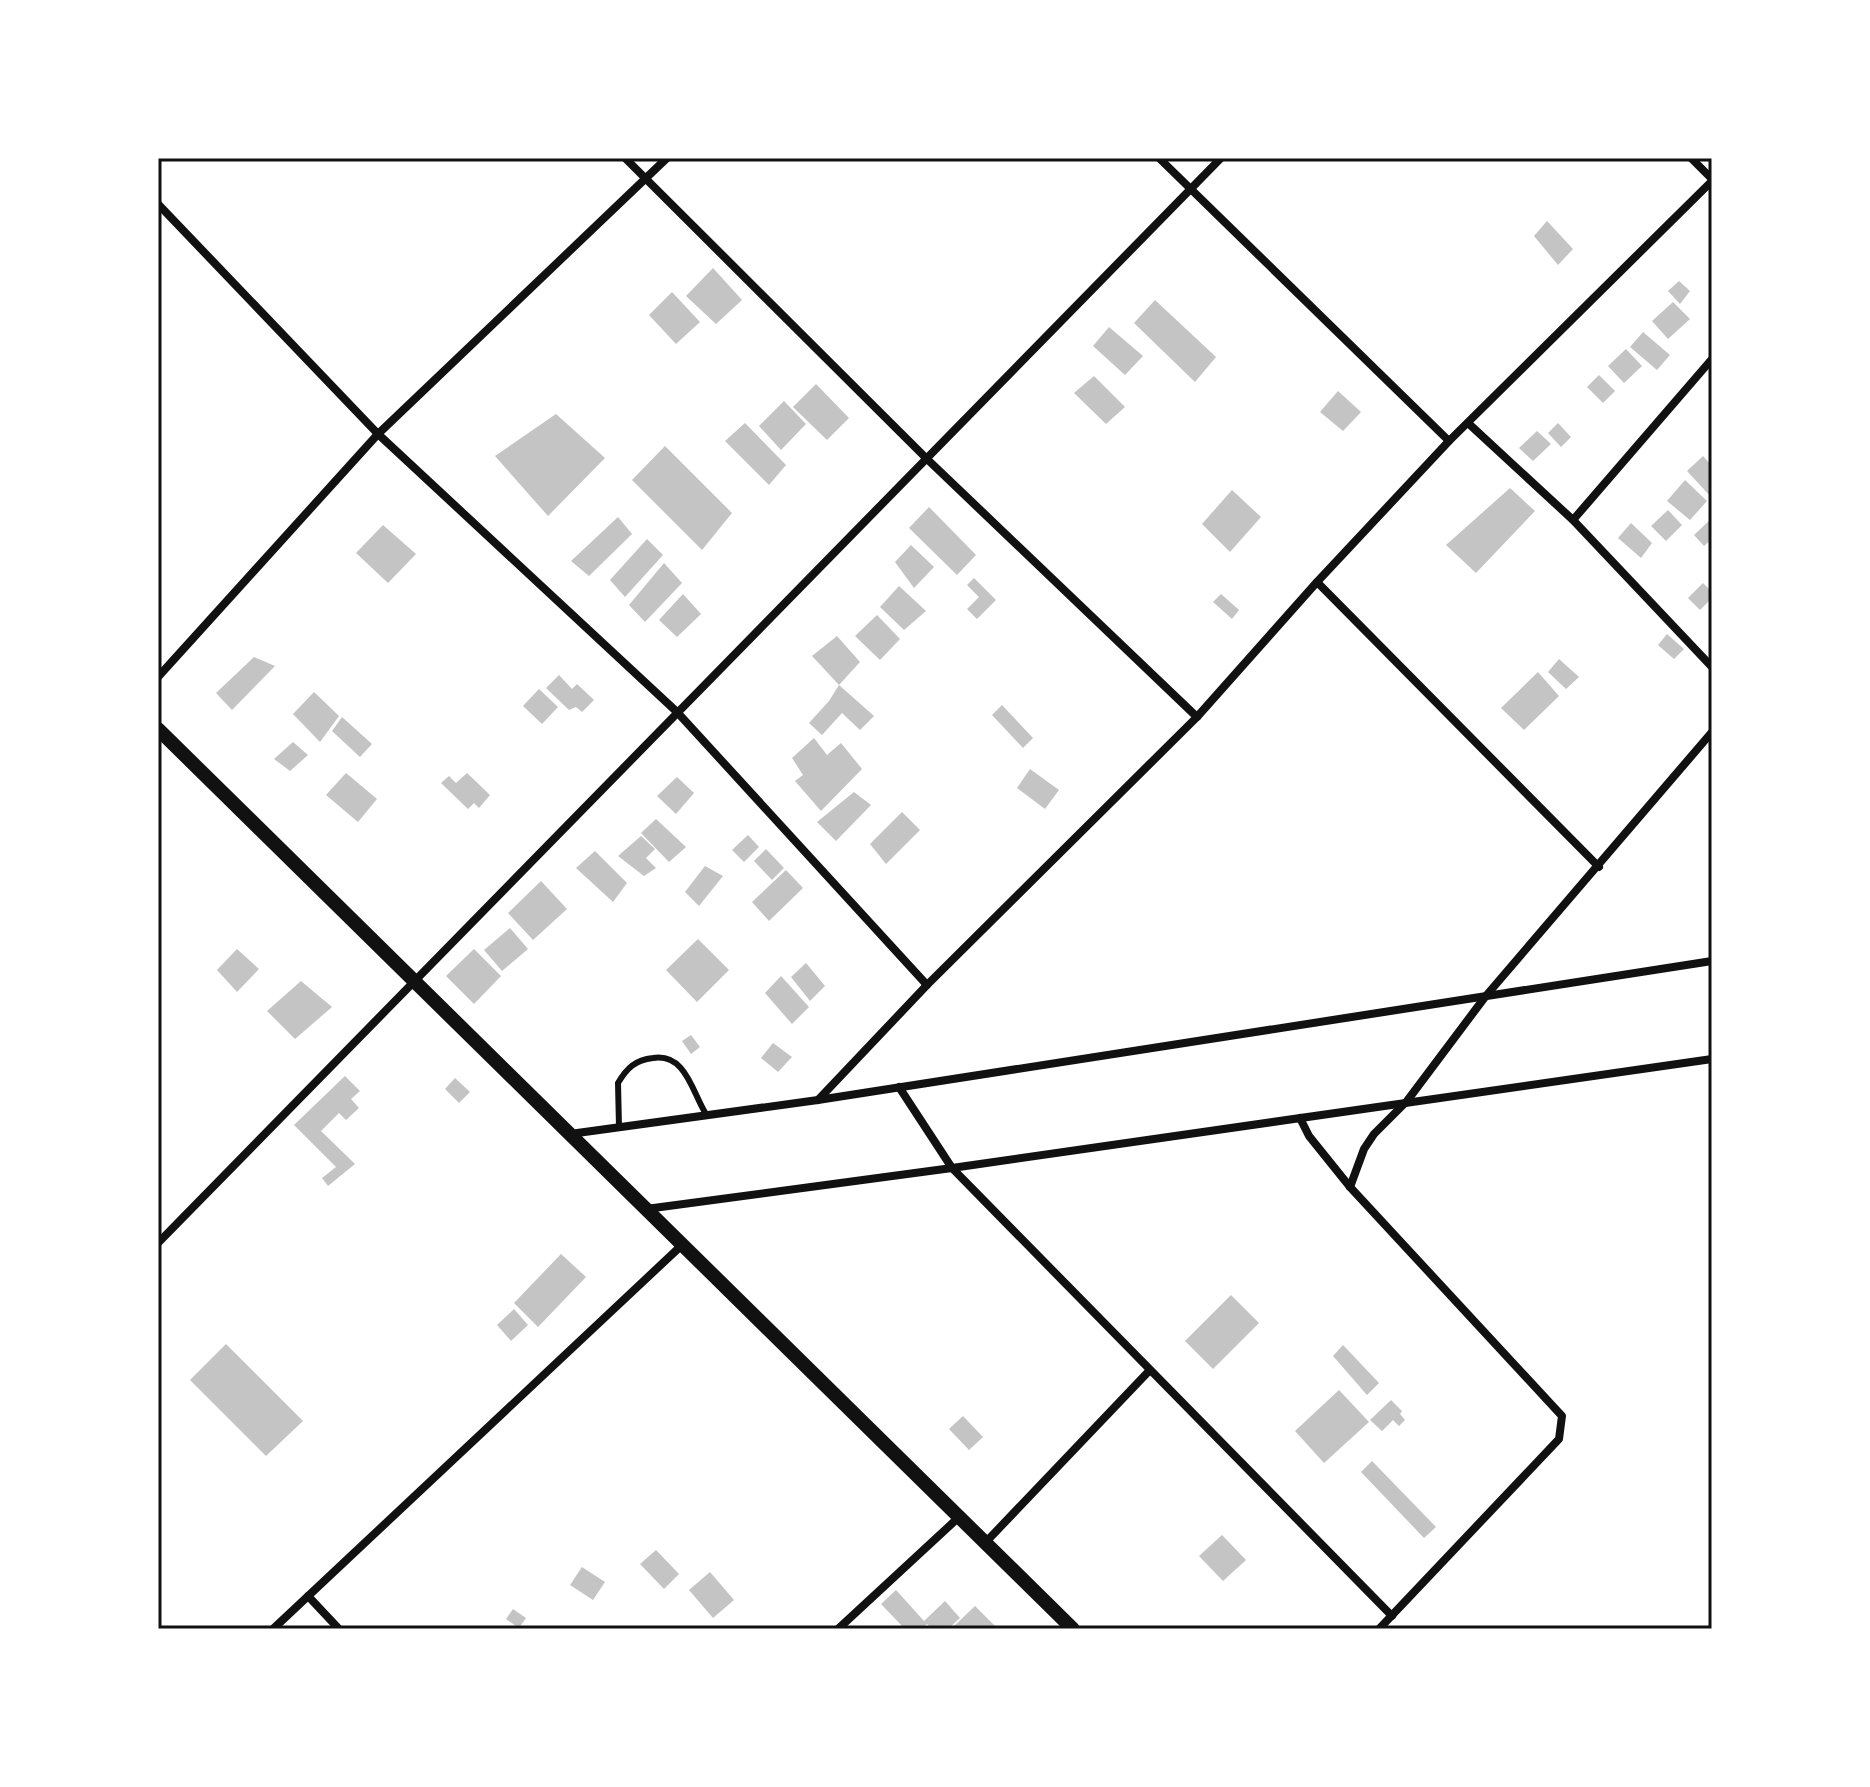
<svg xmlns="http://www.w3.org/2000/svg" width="1870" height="1787" font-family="'Asap Condensed',sans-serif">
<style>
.building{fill:#c4c4c4}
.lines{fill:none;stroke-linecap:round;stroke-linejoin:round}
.service{stroke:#111;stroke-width:6}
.minor{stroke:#111;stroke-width:8}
.tertiary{stroke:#111;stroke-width:14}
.neatline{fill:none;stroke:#111;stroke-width:3}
</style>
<rect width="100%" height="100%" fill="#fff"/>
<g class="building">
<polygon points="1547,221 1573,249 1558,265 1534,236"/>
<polygon points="713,268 742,300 716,324 686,296"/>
<polygon points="1679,281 1690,291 1680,304 1668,291"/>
<polygon points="672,292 700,322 676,344 649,315"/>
<polygon points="1155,300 1216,357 1195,382 1134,323"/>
<polygon points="1673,302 1690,319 1668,339 1652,321"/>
<polygon points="1109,327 1143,356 1125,375 1093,346"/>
<polygon points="1643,332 1670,355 1657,370 1630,347"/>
<polygon points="1626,349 1642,366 1624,383 1608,366"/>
<polygon points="1599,375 1615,391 1603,403 1587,387"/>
<polygon points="1094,376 1125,407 1106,424 1074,393"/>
<polygon points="816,384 849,418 827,440 793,407"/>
<polygon points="1338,391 1361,412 1343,431 1320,412"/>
<polygon points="784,401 806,424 781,450 759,426"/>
<polygon points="556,414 605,458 548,516 495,456"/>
<polygon points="745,423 786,465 769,485 725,441"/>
<polygon points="1558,423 1571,437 1561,447 1548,433"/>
<polygon points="1537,431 1551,444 1533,461 1519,448"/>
<polygon points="665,446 732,513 702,550 632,480"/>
<polygon points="1703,456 1712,466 1712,498 1687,471"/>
<polygon points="1685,480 1707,501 1690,520 1667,501"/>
<polygon points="1510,488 1535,511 1476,573 1446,545"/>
<polygon points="1232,490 1261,517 1230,552 1202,524"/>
<polygon points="929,507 976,555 957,575 909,528"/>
<polygon points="1668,510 1682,525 1666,541 1651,526"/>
<polygon points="618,517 632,534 589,576 571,561"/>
<polygon points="1712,518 1712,539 1704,546 1694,535"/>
<polygon points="1631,523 1652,543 1641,558 1618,538"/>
<polygon points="383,525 416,554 388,583 356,553"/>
<polygon points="647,539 663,555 625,597 610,580"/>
<polygon points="911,545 934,567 914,588 895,562"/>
<polygon points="664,563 682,583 645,622 629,605"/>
<polygon points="974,578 996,600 977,619 967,609 979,597 967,585"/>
<polygon points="1703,583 1712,592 1712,598 1700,610 1688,598"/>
<polygon points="899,586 926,611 904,630 880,607"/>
<polygon points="683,594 701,614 677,637 659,620"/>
<polygon points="1221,594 1239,610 1232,619 1213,602"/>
<polygon points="877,615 900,639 880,660 855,636"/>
<polygon points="1667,634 1684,649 1674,659 1658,645"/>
<polygon points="837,636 860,662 839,685 812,656"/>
<polygon points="254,657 275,666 232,710 216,693"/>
<polygon points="1559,659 1579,677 1566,689 1548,672"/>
<polygon points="1538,672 1559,696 1524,730 1501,708"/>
<polygon points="559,675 572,689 577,684 594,700 582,712 576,707 569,710 546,688"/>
<polygon points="839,685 874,716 860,730 842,713 822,735 809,723 829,701"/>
<polygon points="539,689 558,707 542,724 523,706"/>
<polygon points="314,692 339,716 320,742 293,714"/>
<polygon points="1002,705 1033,738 1023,748 992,715"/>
<polygon points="342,717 372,744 360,757 332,731"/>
<polygon points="814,738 827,755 841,743 862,769 821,811 795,781 803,775 792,758"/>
<polygon points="293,742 308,755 290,771 274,759"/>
<polygon points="1030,769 1059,790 1045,809 1017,788"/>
<polygon points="346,773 377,799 358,822 326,795"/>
<polygon points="467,773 490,795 479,808 474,803 468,809 441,783 449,776 456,783"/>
<polygon points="677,777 694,793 676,814 657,796"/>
<polygon points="854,792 871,805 836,841 817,822"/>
<polygon points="902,812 920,830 886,864 870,844"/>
<polygon points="656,819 686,847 669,862 641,833"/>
<polygon points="748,835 759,847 744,862 732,850"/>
<polygon points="641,836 655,849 646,858 656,868 644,876 618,856"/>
<polygon points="766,849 784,868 772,880 754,861"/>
<polygon points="595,851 627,883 613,902 576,868"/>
<polygon points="705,866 723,876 699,906 685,892"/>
<polygon points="786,870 803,888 769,921 752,902"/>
<polygon points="541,881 567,909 533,940 508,913"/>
<polygon points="510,928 528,949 502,971 484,950"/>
<polygon points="698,939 729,970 697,1002 666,970"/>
<polygon points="237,949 259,969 237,992 217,970"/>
<polygon points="474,949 501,976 474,1004 446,976"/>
<polygon points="806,963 825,986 810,1001 791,977"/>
<polygon points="781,976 809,1007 792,1024 765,993"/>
<polygon points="301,981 332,1007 295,1039 267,1011"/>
<polygon points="691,1035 700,1047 691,1054 682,1041"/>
<polygon points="773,1043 792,1057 778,1072 761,1058"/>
<polygon points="345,1076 360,1091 351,1099 359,1108 346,1120 339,1113 321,1131 355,1164 328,1186 322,1178 336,1167 294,1125"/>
<polygon points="455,1078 470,1092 459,1103 445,1089"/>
<polygon points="561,1254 586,1277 538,1327 514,1303"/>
<polygon points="1231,1295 1259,1323 1213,1369 1185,1341"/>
<polygon points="514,1309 528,1325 511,1341 497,1325"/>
<polygon points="226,1344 303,1421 266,1456 190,1380"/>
<polygon points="1343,1345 1379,1383 1367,1395 1333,1356"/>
<polygon points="1339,1390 1369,1422 1324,1463 1295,1431"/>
<polygon points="1391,1400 1402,1411 1400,1414 1405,1420 1399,1426 1393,1420 1382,1431 1370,1420"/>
<polygon points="963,1416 983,1437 969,1450 949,1429"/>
<polygon points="1372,1461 1436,1527 1424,1538 1361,1472"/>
<polygon points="1222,1535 1246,1560 1223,1581 1199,1556"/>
<polygon points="656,1550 679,1574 664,1589 640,1564"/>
<polygon points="582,1567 605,1582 593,1600 570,1585"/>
<polygon points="710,1572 734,1600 713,1618 689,1590"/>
<polygon points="896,1590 924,1621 945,1601 960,1618 948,1629 932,1629 927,1624 921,1629 905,1629 881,1604"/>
<polygon points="975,1606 995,1626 992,1629 951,1629"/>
<polygon points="513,1609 526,1618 519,1628 506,1619"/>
</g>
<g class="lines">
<path class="service" d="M619 1127 618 1083C627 1068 635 1060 653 1058 686 1053 692 1092 706 1114"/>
<g class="minor">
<polyline points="625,158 927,459 1197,717"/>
<polyline points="1159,158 1449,441"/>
<polyline points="1691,158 1712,179"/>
<polyline points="158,204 378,434 677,712 927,985"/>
<polyline points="1468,423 1573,520 1712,667"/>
<polyline points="1573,520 1712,359"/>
<polyline points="1317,582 1599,867"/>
<polyline points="158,677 378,434 667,158"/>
<polyline points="899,1087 952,1168 1392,1616"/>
<polyline points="818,1100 927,985 1197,717 1317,582 1449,441 1712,181"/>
<polyline points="1300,1118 1309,1136 1350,1187 1562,1416 1559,1439 1379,1629"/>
<polyline points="570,1134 818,1100 1712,961"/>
<polyline points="1350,1187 1364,1149 1374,1134 1407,1101 1485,997 1712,732"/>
<polyline points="646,1209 952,1168 1712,1059"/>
<polyline points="158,1243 1221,158"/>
<polyline points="985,1543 1149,1371"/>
<polyline points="308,1596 339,1629"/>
<polyline points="273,1629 682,1245"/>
<polyline points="838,1629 958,1518"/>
</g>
<polyline class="tertiary" points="158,729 1073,1629"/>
</g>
<rect width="1870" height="1787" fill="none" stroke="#ffffff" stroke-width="320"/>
<rect x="160" y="160" width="1550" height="1467" class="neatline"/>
</svg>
